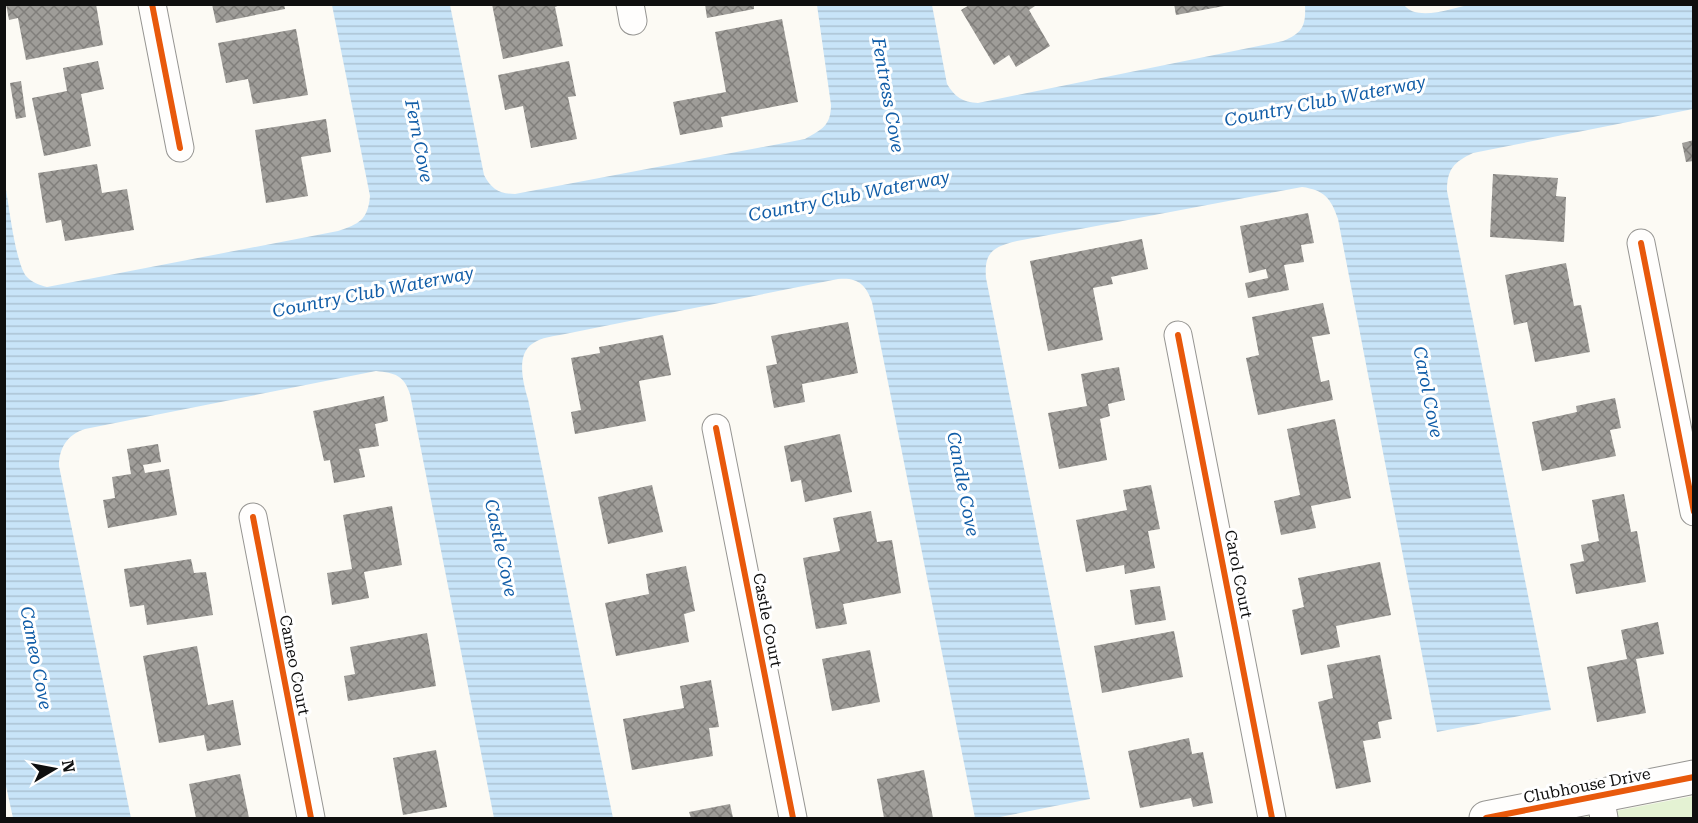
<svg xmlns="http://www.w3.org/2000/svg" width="1698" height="823" font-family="'Roboto Serif',serif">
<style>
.green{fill:#e4f2d3}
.water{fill:url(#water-rules)}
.building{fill:url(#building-cross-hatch)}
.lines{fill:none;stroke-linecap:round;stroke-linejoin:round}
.minor-casing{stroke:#969592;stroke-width:29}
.tertiary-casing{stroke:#969592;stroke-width:35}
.minor{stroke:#fffefd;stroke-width:27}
.tertiary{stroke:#fffefd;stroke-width:33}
.cycleway-casing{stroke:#fff;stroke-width:10}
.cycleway{stroke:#e8590c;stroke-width:6}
.labels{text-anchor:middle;stroke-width:6;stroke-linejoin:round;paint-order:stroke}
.street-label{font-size:16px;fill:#0f0f0f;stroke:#fff}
.water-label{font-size:18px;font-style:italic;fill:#115da7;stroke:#fff}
</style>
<defs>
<pattern id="water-rules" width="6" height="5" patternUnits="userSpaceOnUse" patternTransform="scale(1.5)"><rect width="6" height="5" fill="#c8e4f8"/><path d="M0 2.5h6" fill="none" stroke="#abc2d3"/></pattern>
<pattern id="building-cross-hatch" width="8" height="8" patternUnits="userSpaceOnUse" patternTransform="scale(1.5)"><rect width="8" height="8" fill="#9f9d99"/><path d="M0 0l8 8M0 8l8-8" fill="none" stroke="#807e7b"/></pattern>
</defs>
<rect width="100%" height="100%" fill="#fcfaf4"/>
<polygon class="green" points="1693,796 1693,818 1579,818"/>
<path class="water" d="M1472 4 1693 5V109L1473 153C1454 162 1447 169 1447 191L1551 710 1437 732 1338 219C1331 198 1324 190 1302 187L1017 241C993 247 984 252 986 278L1090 799 995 818H975L872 302C866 284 857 277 838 279L565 334C555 336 541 337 532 344 516 355 523 383 528 399L613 818H494L410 394C404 375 395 373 376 371L85 429C67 435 59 448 59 466L131 818H13L4 777 5 184C9 205 15 261 26 276 31 282 39 285 47 287L338 231C359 224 368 220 370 196L332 5H450L484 175C491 189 500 194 515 194L805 139C821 130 831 126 831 105L817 5H932L947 84C955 97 962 102 978 103L1283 41C1303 33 1306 25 1305 5H1404C1417 22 1453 8 1472 4Z"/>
<g class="building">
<polygon points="6,4 96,4 103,45 26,60 18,18 9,20"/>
<polygon points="212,4 284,4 285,9 216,23"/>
<polygon points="492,4 562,4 555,7 563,46 503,59"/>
<polygon points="705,4 754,4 754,9 707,18"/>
<polygon points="971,4 1034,4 1035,6 1029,10 1050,46 1016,67 1009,55 994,65 961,10"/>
<polygon points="1174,4 1224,4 1224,6 1176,15"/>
<polygon points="782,19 798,102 721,117 723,127 680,135 673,102 726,92 715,32"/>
<polygon points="296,29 308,95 253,104 248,79 226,83 218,43"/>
<polygon points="98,61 104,89 81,94 91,146 44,156 32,98 67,91 63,68"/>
<polygon points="569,61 576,96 568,97 577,139 531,148 523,106 505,110 498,75"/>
<polygon points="21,81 26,117 16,119 10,83"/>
<polygon points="326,119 331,152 301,157 308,196 266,203 255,130"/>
<polygon points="1694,140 1694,161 1686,162 1682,143"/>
<polygon points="97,164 102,193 127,189 134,230 65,241 61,220 46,223 38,173"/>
<polygon points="1493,174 1558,178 1556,196 1566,197 1564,242 1490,237"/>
<polygon points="1308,213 1314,243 1301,245 1304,262 1284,265 1289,290 1248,298 1245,283 1268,278 1266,269 1249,273 1240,226"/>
<polygon points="1142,239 1148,269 1111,277 1113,284 1093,288 1103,340 1048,351 1030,261"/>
<polygon points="1566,263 1574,306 1581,305 1590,352 1535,362 1527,322 1514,325 1505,275"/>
<polygon points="1323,303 1330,334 1312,337 1321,382 1329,380 1333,400 1258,415 1246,358 1259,355 1252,317"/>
<polygon points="848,322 858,373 802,384 805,402 774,408 766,366 777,364 771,336"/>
<polygon points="663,335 671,375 639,381 646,421 575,434 571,412 581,410 571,358 600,353 599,347"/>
<polygon points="1119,367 1125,400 1108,404 1110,416 1100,419 1107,460 1059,469 1048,413 1087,406 1081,374"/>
<polygon points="384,396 388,421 375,424 379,446 359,449 365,477 334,483 330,460 324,461 313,411"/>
<polygon points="1615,398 1621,428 1610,430 1616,456 1542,471 1532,422 1577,412 1576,406"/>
<polygon points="1335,419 1351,498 1311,506 1316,528 1281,535 1274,501 1300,495 1287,429"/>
<polygon points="840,434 852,492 805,502 801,480 791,482 784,446"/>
<polygon points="158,444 161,462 143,465 145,473 169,469 177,515 108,528 103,500 115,498 112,477 131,474 127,449"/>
<polygon points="652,485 663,532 608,544 598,497"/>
<polygon points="1151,485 1160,529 1148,531 1155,568 1125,574 1124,565 1086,572 1076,520 1127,510 1123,490"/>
<polygon points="1624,494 1631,532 1637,531 1646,582 1576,594 1570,564 1584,561 1581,545 1599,541 1592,500"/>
<polygon points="392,506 402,565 364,572 369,598 332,605 327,573 352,569 343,515"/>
<polygon points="871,511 877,542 892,540 901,593 843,604 847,624 816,629 803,558 840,551 833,518"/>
<polygon points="191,559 194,573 206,572 213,615 147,625 144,605 130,607 124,569"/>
<polygon points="1380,562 1391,615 1336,626 1340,647 1301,655 1292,610 1304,607 1298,578"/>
<polygon points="686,566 695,611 684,614 689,642 616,656 605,603 649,594 646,574"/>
<polygon points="1160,586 1166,620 1135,625 1130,590"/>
<polygon points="1658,622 1664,654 1636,659 1646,713 1597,722 1587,667 1627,659 1621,630"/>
<polygon points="1174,631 1183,677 1102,693 1094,646"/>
<polygon points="427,633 436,686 348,701 344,676 355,674 350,647"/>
<polygon points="197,646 208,705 233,700 241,745 207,751 204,735 159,743 143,656"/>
<polygon points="870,650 880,702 832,711 822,659"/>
<polygon points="1380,655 1392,719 1378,722 1381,738 1363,741 1371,782 1336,789 1318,702 1333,698 1327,665"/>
<polygon points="711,680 719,727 709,728 713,756 632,770 623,719 684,708 680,686"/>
<polygon points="1189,738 1192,754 1203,752 1213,803 1193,807 1191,798 1140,808 1128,751"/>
<polygon points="436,750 447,807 403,815 393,758"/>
<polygon points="924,770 933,818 884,818 877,779"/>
<polygon points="240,774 249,818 196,818 189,784"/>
<polygon points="730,804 733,818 691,818 689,812"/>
</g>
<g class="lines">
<defs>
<g id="minor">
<polyline points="152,4 180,148"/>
<polyline points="630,4 633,21"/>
<polyline points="1641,243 1694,512"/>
<polyline points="1178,335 1272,818"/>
<polyline points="716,428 793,818"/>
<polyline points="253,517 311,818"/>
<polyline points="1600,796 1604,818"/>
</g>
<polyline id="tertiary" points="1486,818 1694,777"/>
</defs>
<use href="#minor" class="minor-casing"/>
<use href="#tertiary" class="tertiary-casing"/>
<use href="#minor" class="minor"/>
<use href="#tertiary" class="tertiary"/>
<defs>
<g id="cycleway">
<polyline points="152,4 180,148"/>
<polyline points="1641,243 1694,512"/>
<polyline points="1178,335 1272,818"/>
<polyline points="716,428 793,818"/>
<polyline points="253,517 311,818"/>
<polyline points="1486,818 1694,777"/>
</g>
</defs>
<use href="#cycleway" class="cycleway-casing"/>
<use href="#cycleway" class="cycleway"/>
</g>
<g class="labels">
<g class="street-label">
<text transform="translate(1239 574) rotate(79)" y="6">Carol Court</text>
<text transform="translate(768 620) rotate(79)" y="6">Castle Court</text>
<text transform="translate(295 665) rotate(79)" y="6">Cameo Court</text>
<text transform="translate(1587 785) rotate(-11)" y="6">Clubhouse Drive</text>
</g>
<g class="water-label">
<text transform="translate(888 95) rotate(80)" y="6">Fentress Cove</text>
<text transform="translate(1325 101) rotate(-11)" y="6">Country Club Waterway</text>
<text transform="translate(419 141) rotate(79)" y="6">Fern Cove</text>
<text transform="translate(849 196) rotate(-11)" y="6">Country Club Waterway</text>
<text transform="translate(373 292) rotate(-11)" y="6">Country Club Waterway</text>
<text transform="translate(1428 392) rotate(79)" y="6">Carol Cove</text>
<text transform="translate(963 484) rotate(79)" y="6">Candle Cove</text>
<text transform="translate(501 548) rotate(78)" y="6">Castle Cove</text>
<text transform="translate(36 658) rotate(79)" y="6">Cameo Cove</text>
</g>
</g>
<rect width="1698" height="823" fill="none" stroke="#0f0f0f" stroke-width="12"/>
<g transform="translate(54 769) rotate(80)" stroke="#ffffff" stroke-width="4.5" paint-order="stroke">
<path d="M0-4.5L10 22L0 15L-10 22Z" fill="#0f0f0f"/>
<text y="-9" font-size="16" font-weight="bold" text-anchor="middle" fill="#0f0f0f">N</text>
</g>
</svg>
